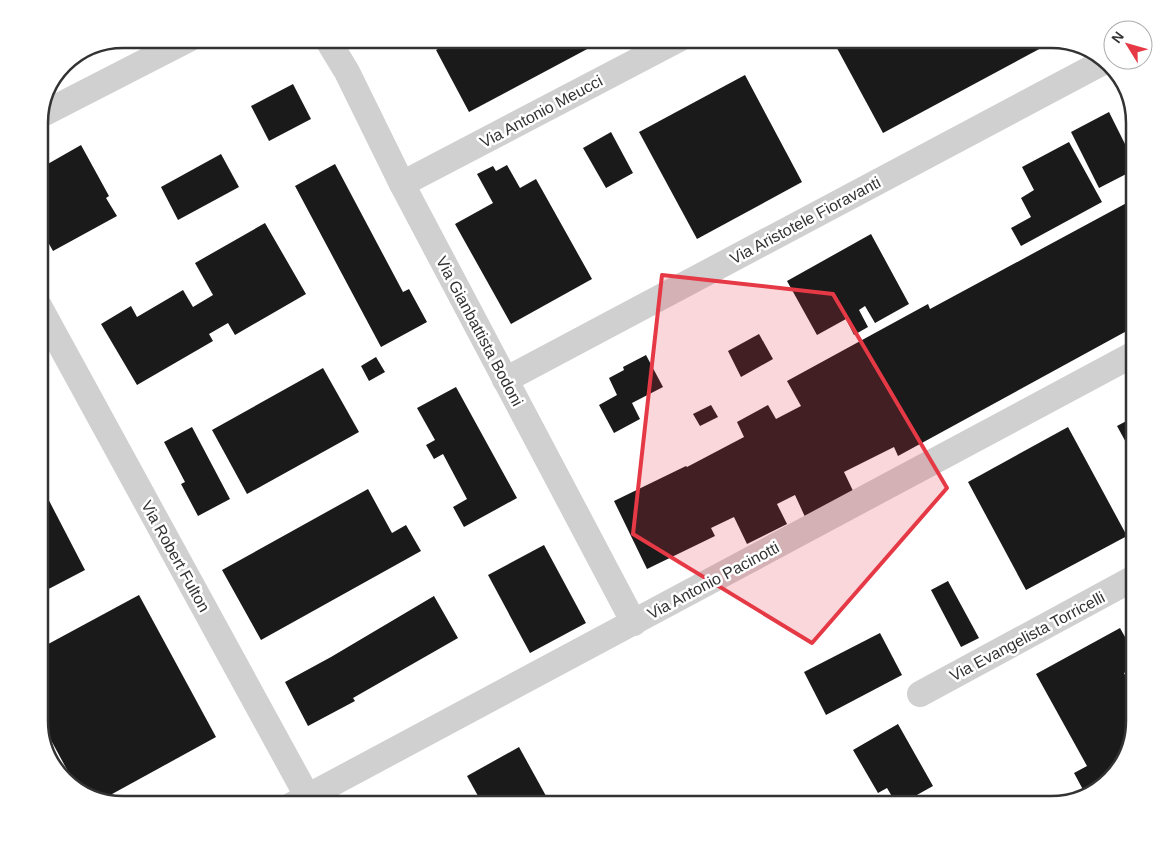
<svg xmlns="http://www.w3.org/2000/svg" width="1173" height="844" font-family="Helvetica,sans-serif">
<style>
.building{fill:#1a1a1a}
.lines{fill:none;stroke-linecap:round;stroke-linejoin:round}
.minor{stroke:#d0d0d0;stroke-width:26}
.marked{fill:#e63946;fill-opacity:0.2;stroke:#e63946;stroke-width:4;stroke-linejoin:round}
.labels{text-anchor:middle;stroke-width:5;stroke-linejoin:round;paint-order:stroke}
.street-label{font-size:16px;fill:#333;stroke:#fff}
.rim{fill:none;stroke:#333;stroke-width:2.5}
</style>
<rect width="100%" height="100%" fill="#fff"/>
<g class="building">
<polygon points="457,39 606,39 469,112 436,50"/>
<polygon points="832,39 1051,39 1056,40 883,133"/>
<polygon points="745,75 802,182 697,239 639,132"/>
<polygon points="293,84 311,119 269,141 251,106"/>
<polygon points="1109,112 1134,162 1134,170 1099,188 1071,132"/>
<polygon points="611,132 633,173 606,188 583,148"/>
<polygon points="1069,142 1102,202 1021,246 1011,228 1031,217 1021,198 1034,190 1022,167"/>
<polygon points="81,145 109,196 106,198 117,216 53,251 39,226 39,169"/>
<polygon points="221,154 239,187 178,220 161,187"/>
<polygon points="335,164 403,292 409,289 427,322 381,347 295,186"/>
<polygon points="507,165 520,188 536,179 592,279 511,324 455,224 493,203 477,174 493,166 496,171"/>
<polygon points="1134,199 1134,327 898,456 894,447 844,472 855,495 806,519 795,495 777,504 787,524 747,544 734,517 711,528 715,536 647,569 614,501 686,466 687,467 744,437 737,422 768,405 776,419 801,406 787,381 928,304 930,309"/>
<polygon points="265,223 306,294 235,335 228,323 209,334 213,341 137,385 101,324 131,306 137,317 183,290 193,307 213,295 195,263"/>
<polygon points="871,234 909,304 875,323 865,306 859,310 868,327 854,335 846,319 817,335 787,281"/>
<polygon points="759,334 773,359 741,377 728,351"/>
<polygon points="646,355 663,387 632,403 640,419 614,433 599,405 617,395 609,378 624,370 623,367"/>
<polygon points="376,357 385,372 369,381 361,366"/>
<polygon points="323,368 359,432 247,494 212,430"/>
<polygon points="456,387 517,498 464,527 453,507 467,499 443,454 434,459 426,445 435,440 417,408"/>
<polygon points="711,405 718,417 700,426 693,414"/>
<polygon points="39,411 47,426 39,431"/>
<polygon points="1134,417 1134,457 1117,426"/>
<polygon points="192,427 230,499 198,516 181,484 185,482 164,442"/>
<polygon points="1068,427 1127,536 1026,590 968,482"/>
<polygon points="42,487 85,570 39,594 39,489"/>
<polygon points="368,489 392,533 406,525 421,551 261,640 222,570"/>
<polygon points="544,545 586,623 530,653 488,575"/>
<polygon points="948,581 979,638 961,647 931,590"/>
<polygon points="139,595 216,737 103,799 78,790 39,718 39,649"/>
<polygon points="434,596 458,638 353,698 355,701 308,726 285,682 331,657"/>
<polygon points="1120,628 1134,653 1134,667 1124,673 1134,692 1134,722 1117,772 1087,797 1074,773 1087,766 1036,674"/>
<polygon points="880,633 902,675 826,715 804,672"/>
<polygon points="898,724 933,786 899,805 897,805 887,788 878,793 853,750"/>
<polygon points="519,747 551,805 483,805 467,776"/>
</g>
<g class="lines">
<g class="minor">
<polyline points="327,39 347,72 402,184 634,623"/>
<polyline points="39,116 189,39"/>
<polyline points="402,184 679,39"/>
<polyline points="39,306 312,805"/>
<polyline points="505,380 1105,61"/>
<polyline points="920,694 1134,578"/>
<polyline points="292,805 1134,354"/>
</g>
</g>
<path class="marked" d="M662 275 833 294 947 488 812 643 633 534Z"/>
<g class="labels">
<g class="street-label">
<text transform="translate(541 111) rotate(-28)" y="6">Via Antonio Meucci</text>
<text transform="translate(805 220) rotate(-28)" y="6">Via Aristotele Fioravanti</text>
<text transform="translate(480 331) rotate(62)" y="6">Via Gianbattista Bodoni</text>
<text transform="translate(176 556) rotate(61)" y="6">Via Robert Fulton</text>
<text transform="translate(713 580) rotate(-28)" y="6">Via Antonio Pacinotti</text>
<text transform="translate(1027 636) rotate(-28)" y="6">Via Evangelista Torricelli</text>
</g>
</g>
<path d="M0 0H1173V844H0ZM123 48H1051A75 75 0 0 1 1126 123V721A75 75 0 0 1 1051 796H123A75 75 0 0 1 48 721V123A75 75 0 0 1 123 48Z" fill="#fff" fill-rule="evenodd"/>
<path class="rim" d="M123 48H1051A75 75 0 0 1 1126 123V721A75 75 0 0 1 1051 796H123A75 75 0 0 1 48 721V123A75 75 0 0 1 123 48Z"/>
<g transform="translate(1128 45) rotate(307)"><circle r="24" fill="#ffffff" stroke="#adadad"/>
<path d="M0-4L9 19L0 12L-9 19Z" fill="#e63946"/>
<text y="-8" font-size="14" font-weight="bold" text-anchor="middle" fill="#333333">N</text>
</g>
</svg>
